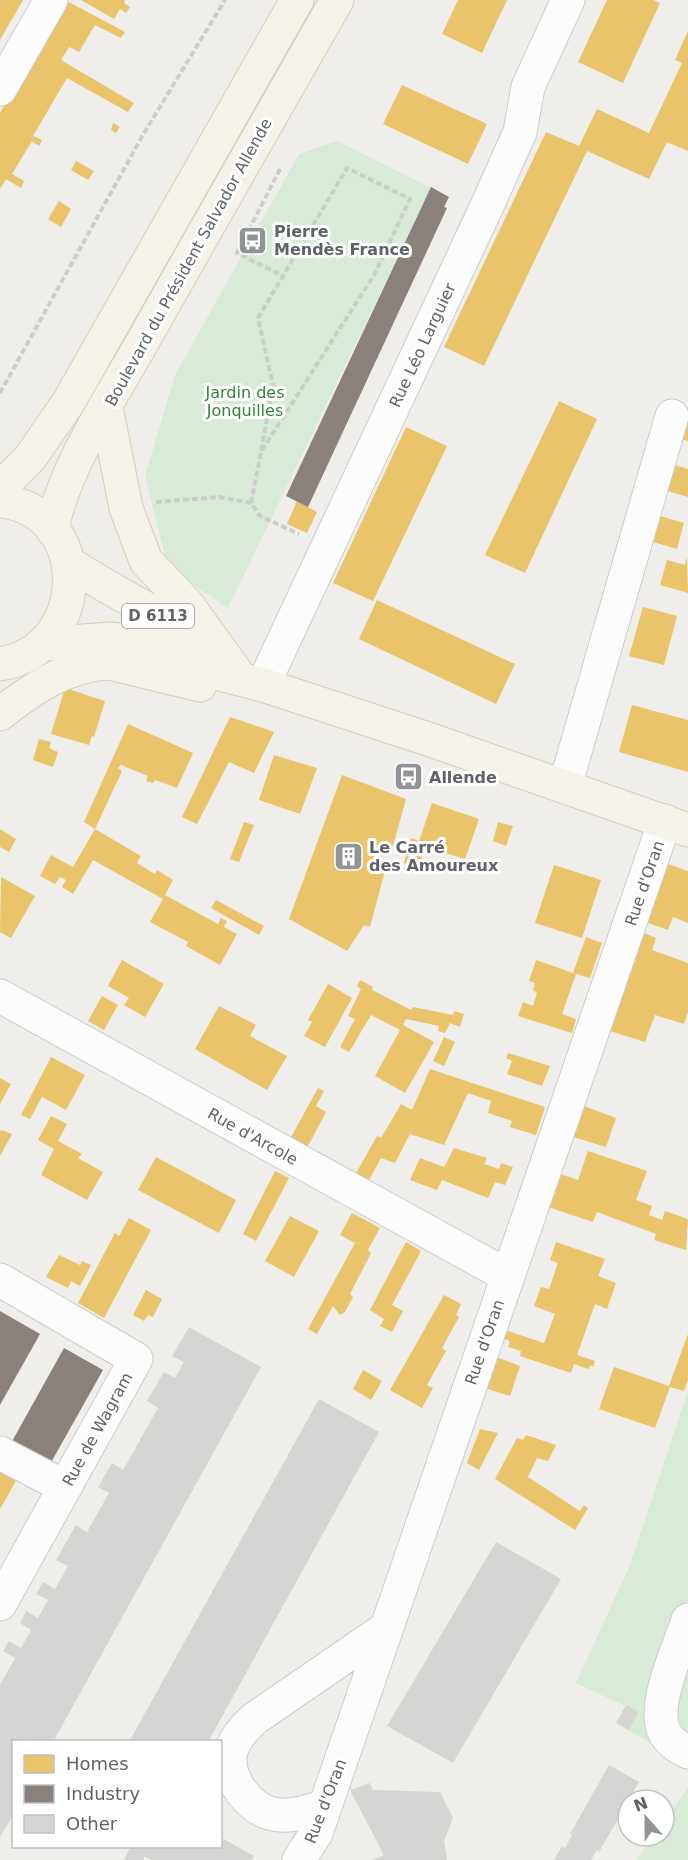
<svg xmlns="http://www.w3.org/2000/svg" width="688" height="1860" font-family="'DejaVu Sans',sans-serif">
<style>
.green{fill:#d8ebd6}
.homes{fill:#e9c46a}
.industry{fill:#8a817c}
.building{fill:#d6d5d3}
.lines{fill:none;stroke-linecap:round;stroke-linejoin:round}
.minor-casing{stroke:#cbcccc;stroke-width:35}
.major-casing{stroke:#d7ceb8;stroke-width:35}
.path{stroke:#cacfcc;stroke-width:4;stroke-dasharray:6 3;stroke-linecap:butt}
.minor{stroke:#fdfcfc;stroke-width:33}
.major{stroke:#f4f2e9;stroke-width:33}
.labels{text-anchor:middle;stroke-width:6;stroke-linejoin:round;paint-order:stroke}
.shield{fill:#fff;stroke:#8f9295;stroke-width:1.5}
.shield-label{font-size:15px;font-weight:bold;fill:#5f6368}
.poi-label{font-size:16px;font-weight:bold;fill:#5f6368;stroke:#fff;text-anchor:start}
.street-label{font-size:16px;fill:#5f6368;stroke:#fff}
.park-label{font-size:16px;fill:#348238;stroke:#fff}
</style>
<rect width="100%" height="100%" fill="#efeeea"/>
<g class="green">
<polygon points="337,141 431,188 228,608 168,568 145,476 175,375 299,154"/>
<polygon points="688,1391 688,1765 628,1730 638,1712 576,1683 630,1565"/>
<polygon points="688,1788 688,1860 636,1860 653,1836 664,1836 664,1821"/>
</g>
<g class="homes">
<polygon points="0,0 23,0 0,40"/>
<polygon points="65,0 125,32 121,38 95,25 79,52 69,47 61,60 134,103 128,112 67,78 33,136 42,140 39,146 32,141 12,174 24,181 21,188 6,179 0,189 0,113"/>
<polygon points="81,0 125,0 124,3 130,7 126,13 120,9 114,19"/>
<polygon points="458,0 507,0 482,53 442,34"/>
<polygon points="607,0 653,0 660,3 623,83 578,62"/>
<polygon points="688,31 688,151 667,142 649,179 587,151 484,366 444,347 546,132 579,146 597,109 649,133 682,63 675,60"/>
<polygon points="402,85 487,124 468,164 383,124"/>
<polygon points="113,123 120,127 116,133 111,130"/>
<polygon points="76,161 94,171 88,180 71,170"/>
<polygon points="59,201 71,209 61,227 48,219"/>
<polygon points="559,401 597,419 525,573 485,555"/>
<polygon points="685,413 688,414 688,441 678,438"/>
<polygon points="406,427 447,446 373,601 333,583"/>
<polygon points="671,464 688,469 688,497 664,490"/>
<polygon points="297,501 317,512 307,533 287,524"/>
<polygon points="657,515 684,523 677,549 650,541"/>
<polygon points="687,557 688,593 660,585 667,560 685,565"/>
<polygon points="377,600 515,664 496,704 359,639"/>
<polygon points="643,607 677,616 664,665 629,656"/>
<polygon points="65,688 105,701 94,737 92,736 89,745 51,734"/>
<polygon points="632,705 688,720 688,772 619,752"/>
<polygon points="230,717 274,732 254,773 229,762 197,824 182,817"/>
<polygon points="128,724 193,753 177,788 155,780 153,783 146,781 148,776 121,765 118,768 122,771 95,829 84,822"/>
<polygon points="39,739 51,742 49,748 58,752 53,767 33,760"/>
<polygon points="274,755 317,768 300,814 259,800"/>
<polygon points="342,775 406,799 393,846 386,844 380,865 386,867 370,927 364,925 347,951 289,919"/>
<polygon points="432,803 479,819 465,859 422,846 418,856 422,857 418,868 404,863 411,838 419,841"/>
<polygon points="244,822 254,825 239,862 230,859"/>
<polygon points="498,822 513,826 506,846 493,841"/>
<polygon points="0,829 16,839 9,852 0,847"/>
<polygon points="95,829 141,856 137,863 155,874 157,870 173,880 165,895 218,924 221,918 227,921 224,927 237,934 220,965 186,946 188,942 150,922 163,899 93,860 73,894 62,887 66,880 60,877 55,884 40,876 51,855 73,867"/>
<polygon points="668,864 688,871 688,923 673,917 668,930 648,923"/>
<polygon points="554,865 601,880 582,938 535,923"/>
<polygon points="1,877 35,896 11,938 0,932"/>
<polygon points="216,900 264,926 259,935 211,908"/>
<polygon points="644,933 656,938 652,950 688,963 688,1012 684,1024 655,1015 645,1042 610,1031"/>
<polygon points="586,937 602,943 590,978 576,974 562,1014 576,1019 572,1033 518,1016 523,1002 533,1006 537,993 533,990 535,983 529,981 536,960 573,973"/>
<polygon points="122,960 164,984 145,1017 124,1005 129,998 108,986"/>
<polygon points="360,980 373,987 372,990 411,1010 413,1007 453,1015 454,1011 464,1014 460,1027 450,1023 445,1033 438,1031 439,1026 406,1019 403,1025 434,1042 405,1093 375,1076 400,1030 371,1015 349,1052 340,1047 355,1019 348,1016 361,989 357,986"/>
<polygon points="328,984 352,998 325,1047 304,1036 312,1022 308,1020"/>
<polygon points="102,996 118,1005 104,1030 88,1021"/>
<polygon points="219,1006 256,1025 250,1036 287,1056 267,1090 195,1049"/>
<polygon points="444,1037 455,1042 444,1066 433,1061"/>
<polygon points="508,1053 550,1066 542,1086 507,1074 512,1061 506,1058"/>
<polygon points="51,1057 85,1075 66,1110 42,1097 30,1119 21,1115"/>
<polygon points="430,1069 545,1107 536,1135 510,1127 512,1121 488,1113 491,1101 468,1093 444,1145 410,1134 395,1163 381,1158 368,1182 355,1175 377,1136 381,1138 401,1104 412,1110"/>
<polygon points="0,1078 11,1084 0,1104"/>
<polygon points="318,1088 324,1091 316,1106 326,1112 307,1148 290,1139"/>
<polygon points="584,1106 616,1118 606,1147 573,1137"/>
<polygon points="51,1116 67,1124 58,1141 82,1154 78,1158 103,1172 87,1200 41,1175 54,1149 38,1140"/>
<polygon points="1,1130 12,1134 0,1156 0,1132"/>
<polygon points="454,1148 487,1158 484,1164 499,1169 501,1163 513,1167 505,1185 495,1182 488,1198 442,1180 437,1190 410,1180 420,1158 444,1167"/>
<polygon points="588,1151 647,1171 636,1200 652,1206 649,1215 662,1220 665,1211 688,1219 686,1250 654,1240 656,1234 597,1212 593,1222 548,1207 560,1174 578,1180"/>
<polygon points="156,1157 236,1200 219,1233 138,1190"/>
<polygon points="275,1171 289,1178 256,1241 243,1234"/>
<polygon points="352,1213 380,1228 368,1250 371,1253 350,1294 353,1297 345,1312 340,1315 333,1306 317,1334 308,1329 355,1243 340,1235"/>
<polygon points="290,1216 319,1231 294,1277 265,1261"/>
<polygon points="129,1218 151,1230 104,1318 78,1303 115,1233 119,1236"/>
<polygon points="406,1242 421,1251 392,1305 403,1311 392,1332 380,1326 384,1319 370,1310"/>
<polygon points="556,1242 605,1259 598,1276 616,1283 607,1309 595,1304 577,1355 595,1361 593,1367 591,1365 588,1369 574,1364 571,1373 520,1356 521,1351 508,1347 510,1341 502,1338 505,1330 544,1343 555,1314 534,1306 541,1287 549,1289 558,1263 550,1260"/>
<polygon points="59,1255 80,1265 82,1261 91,1265 80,1286 71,1281 68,1288 46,1277"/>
<polygon points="146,1290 162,1299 153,1317 148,1315 144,1321 133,1315"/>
<polygon points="444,1295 461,1304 456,1315 459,1317 442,1348 446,1351 427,1385 433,1388 422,1408 390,1390"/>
<polygon points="688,1334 688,1380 684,1391 670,1387 655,1428 599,1409 614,1367 669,1386"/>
<polygon points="496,1357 520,1366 510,1396 485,1388"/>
<polygon points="363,1370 382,1381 371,1400 353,1389"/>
<polygon points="480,1429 498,1433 479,1470 467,1463"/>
<polygon points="526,1435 556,1445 548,1461 537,1458 528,1477 580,1511 584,1505 588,1508 575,1530 495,1479 517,1438 523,1440"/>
<polygon points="0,1472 16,1481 0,1509"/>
</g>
<g class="industry">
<polygon points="431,187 449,197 444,207 447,208 308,507 286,496"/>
<polygon points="0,1311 40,1334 0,1405"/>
<polygon points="64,1348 103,1370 49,1466 10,1445"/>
</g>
<g class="building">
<polygon points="189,1327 261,1367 53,1742 14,1742 14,1813 0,1837 0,1685 15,1658 3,1651 9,1641 21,1648 31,1630 20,1623 26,1611 38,1618 48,1600 36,1594 43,1582 55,1589 68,1566 56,1560 76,1525 87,1532 109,1493 98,1487 112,1463 123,1470 158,1408 147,1401 164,1372 175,1378 184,1362 172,1356"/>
<polygon points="319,1399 379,1432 208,1742 129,1742"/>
<polygon points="496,1542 561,1579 453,1763 387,1726"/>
<polygon points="626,1705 639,1712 628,1730 616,1723"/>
<polygon points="609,1765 639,1782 599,1852 597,1850 591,1860 554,1860 562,1846 565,1848 572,1835 570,1834"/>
<polygon points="370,1783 373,1790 440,1792 453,1818 444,1841 447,1860 372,1860 384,1855 350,1790"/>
<polygon points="220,1837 254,1856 252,1860 152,1860 144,1856 144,1860 124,1860 131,1846 220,1846"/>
</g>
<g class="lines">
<defs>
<g id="minor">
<polyline points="0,89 51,0"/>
<polyline points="263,685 487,206 520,132 528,87 568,0"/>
<polyline points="565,786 672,416"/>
<polyline points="0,996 506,1275"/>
<polyline points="0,1280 136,1359 0,1604"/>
<polyline points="0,1453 65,1487"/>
<path d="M688 1620C679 1647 652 1705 664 1731 669 1742 678 1747 688 1752"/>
<path d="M324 1807C308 1811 290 1818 273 1814 250 1809 229 1782 230 1758 231 1742 243 1729 254 1719L385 1629"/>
<polyline points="299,1860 316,1833 665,821"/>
</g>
<g id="major">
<polyline points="106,407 126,508 146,561 187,604 241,679"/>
<polyline points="0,488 30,458 68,403 297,0"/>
<path d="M0 501C93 510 92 649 0 664"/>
<path d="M52 529C64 467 111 398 143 341 207 227 272 114 337 0"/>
<path d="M68 562C113 594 166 614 208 650"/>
<polyline points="43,644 110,639 141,642 208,671 263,685 428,739 688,830"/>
<path d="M0 714C32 689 68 664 109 663L200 685"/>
</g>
</defs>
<use href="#minor" class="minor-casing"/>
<use href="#major" class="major-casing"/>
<g class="path">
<polyline points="280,169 237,253 283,276"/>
<polyline points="0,393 144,133 225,0"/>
<polyline points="156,502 219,497 251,503 260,516 299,534"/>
<polyline points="251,503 261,452 374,275 410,199 347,168 258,318 273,385 261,452"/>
</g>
<use href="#minor" class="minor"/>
<use href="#major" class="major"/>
</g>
<defs>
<symbol id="bus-square" viewBox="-11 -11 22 22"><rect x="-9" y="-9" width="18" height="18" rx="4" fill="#919496" stroke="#fff"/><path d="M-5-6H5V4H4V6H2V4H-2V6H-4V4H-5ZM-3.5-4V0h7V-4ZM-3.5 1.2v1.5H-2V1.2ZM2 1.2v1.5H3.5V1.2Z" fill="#fff"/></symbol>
<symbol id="building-square" viewBox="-11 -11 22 22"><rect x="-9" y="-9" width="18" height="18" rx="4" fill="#919496" stroke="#fff"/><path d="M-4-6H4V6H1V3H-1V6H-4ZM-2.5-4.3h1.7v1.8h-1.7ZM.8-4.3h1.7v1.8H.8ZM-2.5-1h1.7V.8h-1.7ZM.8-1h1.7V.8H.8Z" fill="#fff"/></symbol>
</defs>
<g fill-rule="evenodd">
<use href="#bus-square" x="236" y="224" width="33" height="33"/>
<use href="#bus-square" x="392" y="760" width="33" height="33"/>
<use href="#building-square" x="332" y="840" width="33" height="33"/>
</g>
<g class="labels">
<rect class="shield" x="122" y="604" width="72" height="24" rx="4.5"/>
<g class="shield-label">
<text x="158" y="621">D 6113</text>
</g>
<g class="poi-label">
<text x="274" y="237">Pierre<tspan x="274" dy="18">Mendès France</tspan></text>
<text x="429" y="783">Allende</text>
<text x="369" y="853">Le Carré<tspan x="369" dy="18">des Amoureux</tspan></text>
</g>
<g class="street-label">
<text transform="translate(188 262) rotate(-61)" y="6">Boulevard du Président Salvador Allende</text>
<text transform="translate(422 345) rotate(-65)" y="6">Rue Léo Larguier</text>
<text transform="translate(644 883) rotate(-71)" y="6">Rue d'Oran</text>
<text transform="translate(253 1136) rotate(29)" y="6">Rue d'Arcole</text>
<text transform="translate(484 1342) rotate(-71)" y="6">Rue d'Oran</text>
<text transform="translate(97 1429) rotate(-61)" y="6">Rue de Wagram</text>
<text transform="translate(325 1801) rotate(-69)" y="6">Rue d'Oran</text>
</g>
<g class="park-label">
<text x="245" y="398">Jardin des<tspan x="245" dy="18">Jonquilles</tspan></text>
</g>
</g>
<rect x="12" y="1740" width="210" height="108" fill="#ffffff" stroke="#bfc1c3" stroke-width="1.5"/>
<rect x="24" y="1755" width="30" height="18" fill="#e9c46a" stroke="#bfc1c3" stroke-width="1.5"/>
<text x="66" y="1770" font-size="18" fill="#5f6368">Homes</text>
<rect x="24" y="1785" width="30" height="18" fill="#8a817c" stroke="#bfc1c3" stroke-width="1.5"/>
<text x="66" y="1800" font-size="18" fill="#5f6368">Industry</text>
<rect x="24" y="1815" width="30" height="18" fill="#d6d5d3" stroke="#bfc1c3" stroke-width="1.5"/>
<text x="66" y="1830" font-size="18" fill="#5f6368">Other</text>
<g transform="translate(646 1818) rotate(339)"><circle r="28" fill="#ffffff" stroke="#bfc1c3" stroke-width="1.5"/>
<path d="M0-4.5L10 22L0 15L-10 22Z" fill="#919496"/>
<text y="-9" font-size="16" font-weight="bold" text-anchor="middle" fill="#5f6368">N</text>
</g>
</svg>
